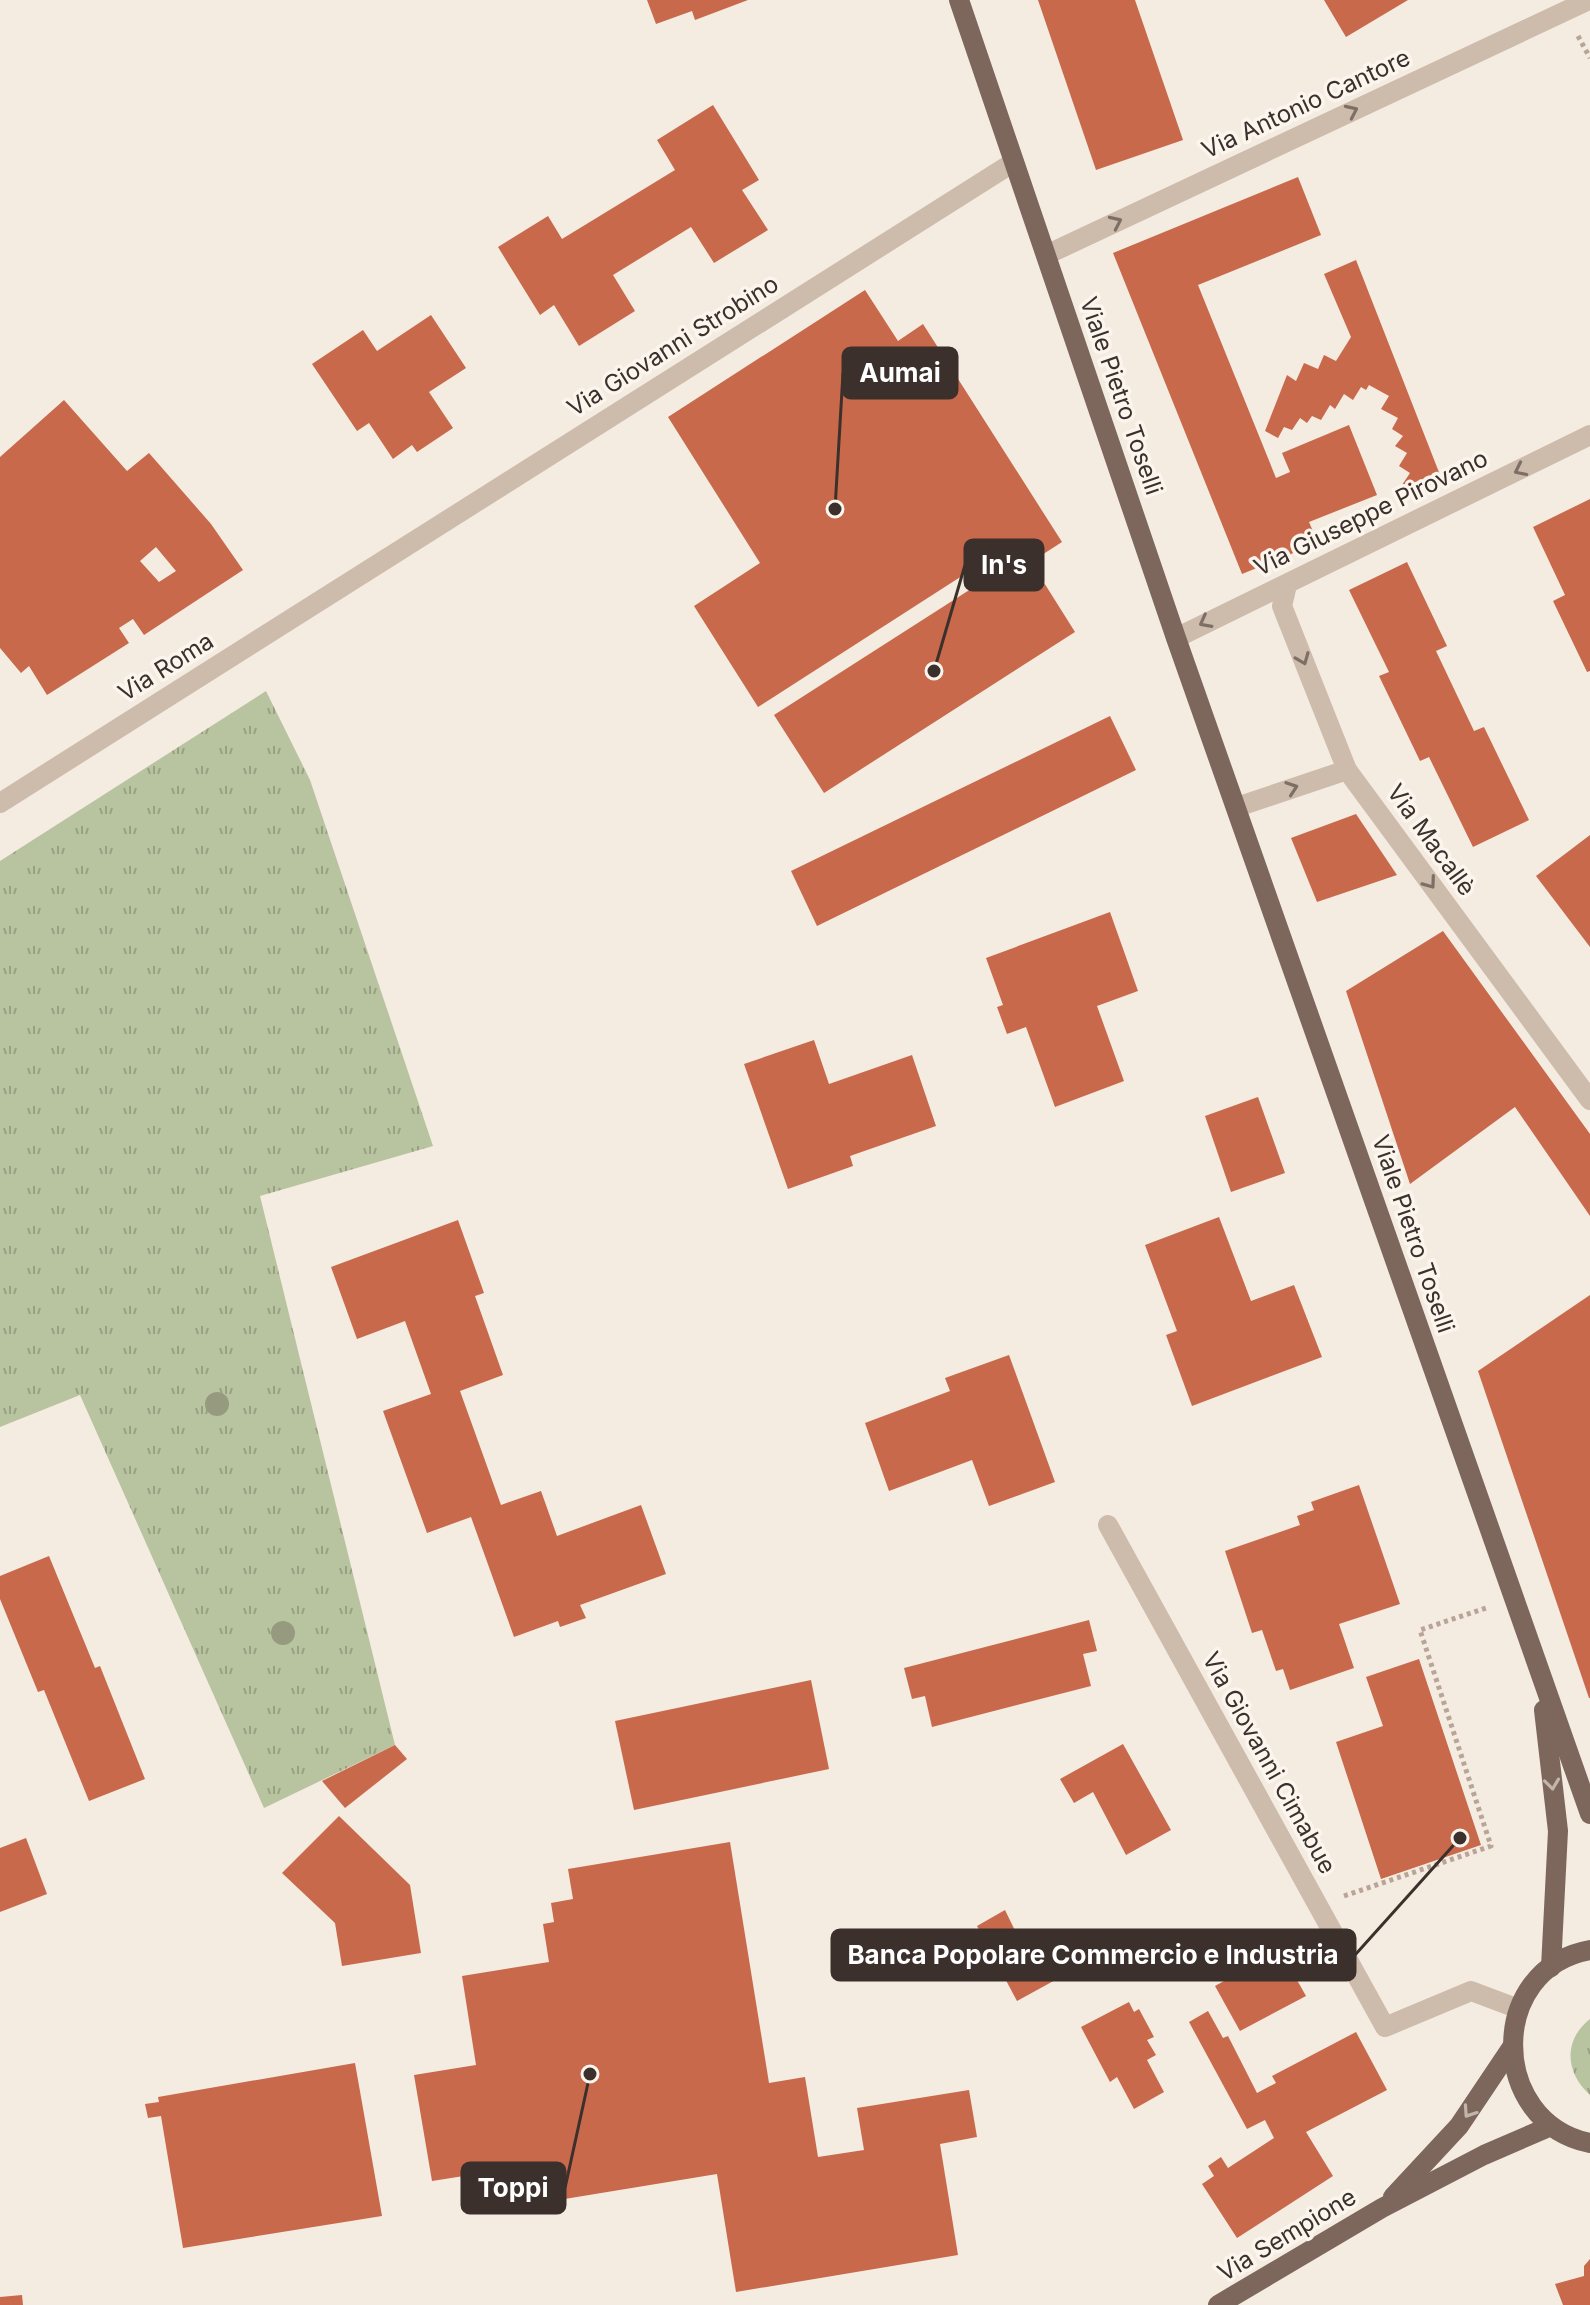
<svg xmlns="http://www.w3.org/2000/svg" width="1590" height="2305" font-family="Inter,sans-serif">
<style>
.grass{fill:url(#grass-tufts)}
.building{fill:#c8694b;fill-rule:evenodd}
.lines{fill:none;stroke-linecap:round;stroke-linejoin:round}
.path{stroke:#b9a596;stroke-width:5;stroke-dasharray:4 4;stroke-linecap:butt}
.minor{stroke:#cdbbac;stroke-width:20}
.tertiary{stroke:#cdbbac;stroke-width:20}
.primary{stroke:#7d675c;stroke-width:20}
.tree{fill:#969b7f}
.oneway{stroke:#7d6f65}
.oneway2{stroke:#c2b5ac}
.labels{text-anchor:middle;stroke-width:7;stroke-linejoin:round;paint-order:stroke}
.street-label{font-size:24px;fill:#3b302b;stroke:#fbf5ee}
.leader{fill:none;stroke:#3b302b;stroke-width:3}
.callout-dot{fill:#3b302b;stroke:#fbf5ee;stroke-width:3}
.callout{fill:#3b302b;stroke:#3b302b;stroke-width:3}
.callout-label{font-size:26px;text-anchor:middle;font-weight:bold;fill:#fff}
</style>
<defs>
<pattern id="grass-tufts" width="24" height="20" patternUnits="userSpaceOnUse" patternTransform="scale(2)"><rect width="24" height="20" fill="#b8c4a0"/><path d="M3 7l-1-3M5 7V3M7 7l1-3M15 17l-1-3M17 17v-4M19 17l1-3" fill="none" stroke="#97a083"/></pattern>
</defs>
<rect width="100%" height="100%" fill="#f4ebe1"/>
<g class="grass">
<polygon points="266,691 310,780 433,1146 260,1196 395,1745 264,1808 80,1395 0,1427 0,861"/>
<path d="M1590 2019V2095C1565 2073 1563 2040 1590 2019Z"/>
</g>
<g class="building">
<polygon points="647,0 748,0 695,20 692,11 656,24"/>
<polygon points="1038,0 1135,0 1183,140 1096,170"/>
<polygon points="1324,0 1408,0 1346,37"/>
<polygon points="713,105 759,180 742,190 768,230 714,263 691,227 613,275 635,311 579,346 554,305 540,315 498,247 548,216 562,239 675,170 657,140"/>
<polygon points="1298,177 1321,235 1198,285 1276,478 1290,472 1282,453 1349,425 1377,495 1309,522 1318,543 1242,574 1113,253"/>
<polygon points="1356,260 1442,480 1404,496 1400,488 1410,473 1399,466 1407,453 1395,446 1403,436 1392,429 1398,418 1381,409 1389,396 1369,385 1366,390 1361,387 1353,400 1344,394 1335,409 1330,405 1321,420 1312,416 1307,423 1300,418 1292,430 1284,427 1278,438 1265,431 1287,375 1296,381 1304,363 1318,369 1324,355 1336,361 1351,337 1324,274"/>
<polygon points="865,290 898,341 923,324 1062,542 1031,562 1075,632 824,793 774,715 974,587 965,574 758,707 694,606 760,563 668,417"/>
<polygon points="431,315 466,368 429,392 453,428 417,452 412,445 393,459 369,423 357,431 312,364 363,330 377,351"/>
<path d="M64 400 127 471 149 453 211 524 243 570 144 635 133 619 119 628 129 643 47 695 29 666 21 673 0 648V457ZM156 547 176 571 159 582 140 561Z"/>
<polygon points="1590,499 1590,671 1587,672 1553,601 1565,595 1533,527"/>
<polygon points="1407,562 1447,646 1436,651 1474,731 1484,727 1529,820 1473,847 1429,757 1420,761 1379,676 1389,672 1349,590"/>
<polygon points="1110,716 1136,770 817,926 791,871"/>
<polygon points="1356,814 1397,875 1317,902 1291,838"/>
<polygon points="1590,835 1590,947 1536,876"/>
<polygon points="1110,912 1138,991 1097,1006 1124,1081 1055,1107 1026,1027 1007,1034 997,1007 1003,1005 986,958"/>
<polygon points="1443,931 1590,1134 1590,1216 1515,1107 1410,1184 1346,991"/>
<polygon points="814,1040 829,1084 912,1055 936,1126 850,1156 853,1166 788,1189 744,1064"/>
<polygon points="1258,1097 1285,1173 1231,1192 1205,1116"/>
<polygon points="1219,1217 1251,1301 1294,1285 1322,1357 1192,1406 1166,1335 1177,1331 1145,1245"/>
<polygon points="458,1220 484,1293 475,1296 503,1375 460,1391 501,1505 541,1491 557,1536 641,1505 666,1574 580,1605 586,1618 560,1627 558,1621 514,1637 471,1517 427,1533 383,1411 431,1394 405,1321 357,1339 331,1267"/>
<polygon points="1590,1295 1590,1698 1589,1698 1478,1371"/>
<polygon points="1009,1355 1055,1482 989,1506 972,1460 889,1491 865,1423 950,1391 945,1378"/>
<polygon points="1359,1485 1400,1604 1339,1624 1354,1668 1290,1690 1283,1669 1276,1671 1262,1630 1252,1633 1225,1551 1300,1525 1297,1516 1314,1510 1311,1502"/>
<polygon points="49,1556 95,1668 100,1666 145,1779 89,1801 44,1690 38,1692 0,1599 0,1576"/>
<polygon points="1089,1620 1097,1651 1083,1654 1091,1686 932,1727 925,1696 912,1699 904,1668"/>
<polygon points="1419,1659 1481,1845 1381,1879 1336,1742 1383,1726 1366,1677"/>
<polygon points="811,1680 829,1769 634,1810 615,1721"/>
<polygon points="1123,1744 1171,1830 1126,1855 1093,1792 1074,1803 1060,1779"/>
<polygon points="395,1745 407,1759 345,1808 322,1781"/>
<polygon points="339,1816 410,1885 421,1953 342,1966 335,1923 282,1873"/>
<polygon points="26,1838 47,1894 0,1912 0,1848"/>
<polygon points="730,1842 769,2083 805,2077 818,2157 864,2150 857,2108 969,2090 977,2137 940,2144 958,2255 736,2292 717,2174 528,2205 522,2167 432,2181 414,2075 476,2065 462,1976 549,1962 543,1924 554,1922 551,1903 573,1899 568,1869"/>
<polygon points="1005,1910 1025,1951 1060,1932 1079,1967 1017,2001 977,1926"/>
<polygon points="1280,1950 1306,1996 1240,2031 1215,1986"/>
<polygon points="1129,2002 1134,2012 1139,2009 1154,2037 1147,2040 1156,2055 1147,2060 1164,2092 1134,2109 1117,2077 1110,2082 1081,2027"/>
<polygon points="1208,2011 1223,2038 1228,2036 1257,2093 1276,2083 1272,2076 1356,2032 1387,2090 1306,2132 1333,2176 1237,2238 1202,2184 1214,2176 1208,2166 1221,2157 1228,2168 1274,2138 1265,2120 1247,2129 1189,2022"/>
<polygon points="355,2063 382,2216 183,2248 161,2116 148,2118 145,2104 159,2102 158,2097"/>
<polygon points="1590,2259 1590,2305 1563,2305 1555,2284 1584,2276 1584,2266"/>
<polygon points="22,2295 23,2305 0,2305 0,2297"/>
</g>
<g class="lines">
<g class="path">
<polyline points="1578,36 1590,58"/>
<polyline points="1344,1896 1491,1846 1420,1630 1489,1607"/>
<polyline points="463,2176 466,2203"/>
</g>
<g class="minor">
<polyline points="1046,255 1589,0"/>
<polyline points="1287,585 1282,606 1347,770 1590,1100"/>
<polyline points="1176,638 1590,435"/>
<polyline points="1237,807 1347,770"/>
<polyline points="1108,1525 1385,2027 1471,1991 1519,2009"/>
</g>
<polyline class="tertiary" points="0,803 1014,162"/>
<g class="primary">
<polyline points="959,0 1176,638 1590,1814"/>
<polyline points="1544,1710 1558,1831 1551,1967"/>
<path d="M1590 1950C1487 1968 1488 2122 1590 2143"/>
<polyline points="1393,2197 1459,2126 1512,2047"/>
<polyline points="1218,2305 1382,2208 1484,2155 1551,2126"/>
</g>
</g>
<g class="tree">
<circle cx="217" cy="1404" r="12"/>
<circle cx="283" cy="1633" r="12"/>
</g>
<defs><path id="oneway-chevron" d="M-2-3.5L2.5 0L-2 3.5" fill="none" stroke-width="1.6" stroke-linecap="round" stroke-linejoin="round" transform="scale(2)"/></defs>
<g class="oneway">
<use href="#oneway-chevron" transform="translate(1352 111) rotate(-25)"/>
<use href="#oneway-chevron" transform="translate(1116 222) rotate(-25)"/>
<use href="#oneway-chevron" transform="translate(1520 470) rotate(154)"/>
<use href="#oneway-chevron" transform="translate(1205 622) rotate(152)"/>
<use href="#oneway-chevron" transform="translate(1303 659) rotate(68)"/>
<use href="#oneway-chevron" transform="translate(1292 788) rotate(-19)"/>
<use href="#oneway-chevron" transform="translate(1430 883) rotate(54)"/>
</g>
<g class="oneway2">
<use href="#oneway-chevron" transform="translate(1552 1784) rotate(83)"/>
<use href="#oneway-chevron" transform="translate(1469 2112) rotate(124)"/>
</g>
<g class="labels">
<g class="street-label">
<text transform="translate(1306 104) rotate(-25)" y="8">Via Antonio Cantore</text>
<text transform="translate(673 346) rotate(-32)" y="8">Via Giovanni Strobino</text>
<text transform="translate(1121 396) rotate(71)" y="8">Viale Pietro Toselli</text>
<text transform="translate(1371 513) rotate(-26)" y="8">Via Giuseppe Pirovano</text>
<text transform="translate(166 667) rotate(-32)" y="8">Via Roma</text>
<text transform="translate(1431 840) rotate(54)" y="8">Via Macallè</text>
<text transform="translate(1413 1234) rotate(71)" y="8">Viale Pietro Toselli</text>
<text transform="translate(1269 1763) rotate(61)" y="8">Via Giovanni Cimabue</text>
<text transform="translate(1287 2235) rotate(-31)" y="8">Via Sempione</text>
</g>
</g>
<path class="leader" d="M835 509L843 373M934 671L965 565M1460 1838L1355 1955M590 2074L565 2188"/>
<g class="callout-dot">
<circle cx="835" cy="509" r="8"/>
<circle cx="934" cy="671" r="8"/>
<circle cx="1460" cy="1838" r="8"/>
<circle cx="590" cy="2074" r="8"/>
</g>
<g class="callout">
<rect x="843" y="348" width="114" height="50" rx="8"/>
<rect x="965" y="540" width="78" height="50" rx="8"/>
<rect x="832" y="1930" width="523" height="50" rx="8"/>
<rect x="462" y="2163" width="103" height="50" rx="8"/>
</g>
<g class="callout-label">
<text x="900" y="382">Aumai</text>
<text x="1004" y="574">In's</text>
<text x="1093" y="1964">Banca Popolare Commercio e Industria</text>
<text x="513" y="2197">Toppi</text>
</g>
</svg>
